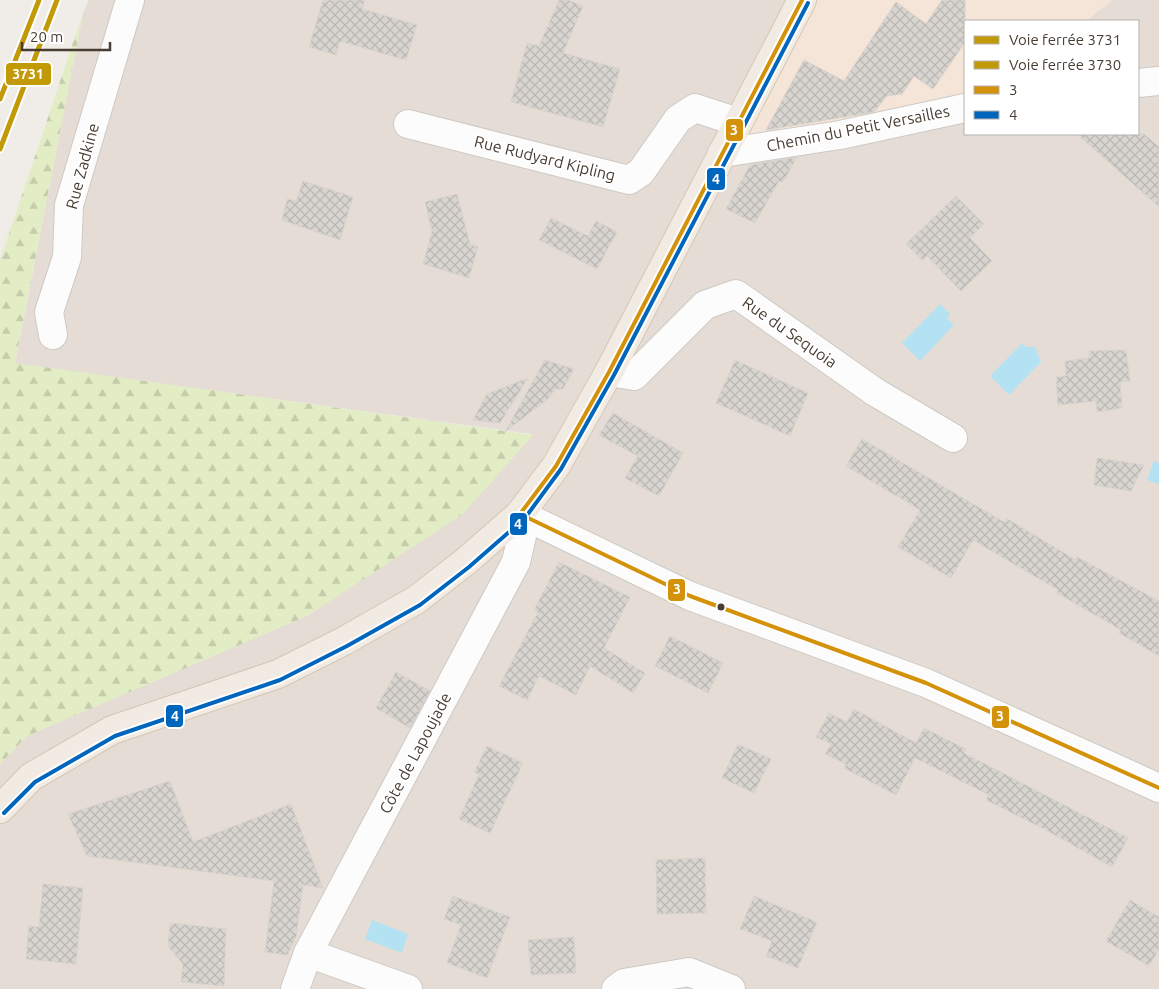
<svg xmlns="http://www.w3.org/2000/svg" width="1159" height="989" font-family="Ubuntu,sans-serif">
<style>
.residential{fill:#e5ddd5}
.commercial{fill:#f5e5d9}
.forest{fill:url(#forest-firs)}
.water{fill:#b4e2f3}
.building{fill:url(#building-cross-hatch);stroke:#d9d3ce}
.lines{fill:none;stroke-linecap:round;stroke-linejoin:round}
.minor-casing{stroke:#cdc9c4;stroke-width:30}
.primary-casing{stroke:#d4c6b3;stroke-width:30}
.minor{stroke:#fdfcfc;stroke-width:28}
.primary{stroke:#f1ebe3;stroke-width:28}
.bus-1-casing{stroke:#fff;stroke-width:8}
.bus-2-casing{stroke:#fff;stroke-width:8}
.bus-1{stroke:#d4910a;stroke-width:4}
.bus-2{stroke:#0065bd;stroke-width:4}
.rail-1-casing{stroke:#fff;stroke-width:9}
.rail-2-casing{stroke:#fff;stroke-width:9}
.rail-1{stroke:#c29a08;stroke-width:5}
.rail-2{stroke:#c29a08;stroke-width:5}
.bus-dot{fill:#473d33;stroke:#fff;stroke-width:2}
.labels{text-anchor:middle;stroke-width:4;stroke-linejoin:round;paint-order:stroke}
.street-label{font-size:16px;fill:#473d33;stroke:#fff}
.line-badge{stroke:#fff;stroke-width:2}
.badge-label{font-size:14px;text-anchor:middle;font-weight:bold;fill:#fff}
</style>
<defs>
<pattern id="forest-firs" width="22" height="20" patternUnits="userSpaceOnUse" patternTransform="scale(1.25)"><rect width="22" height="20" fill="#e3edc5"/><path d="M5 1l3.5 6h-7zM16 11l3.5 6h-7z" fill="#c4ccaa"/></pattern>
<pattern id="building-cross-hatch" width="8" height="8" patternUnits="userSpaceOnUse" patternTransform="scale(1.25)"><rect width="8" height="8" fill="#d8d4cf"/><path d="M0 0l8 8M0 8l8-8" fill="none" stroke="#bbb7b2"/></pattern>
</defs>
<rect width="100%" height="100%" fill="#f0ece8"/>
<polygon class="residential" points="89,0 816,0 739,145 965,103 965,134 1138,134 1138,21 1086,21 1112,0 1159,0 1159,989 0,989 0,764 27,736 532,434 15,364 83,13"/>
<polygon class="commercial" points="816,0 1112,0 1086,21 965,21 965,103 739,146"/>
<polygon class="forest" points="83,13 15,363 533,435 463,514 307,616 27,736 0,764 0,260"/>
<g class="water">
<polygon points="940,304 950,314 947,318 954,325 920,361 902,343"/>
<polygon points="1022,343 1026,347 1035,347 1041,362 1009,395 990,376"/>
<polygon points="1154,461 1159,463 1159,484 1147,480"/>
<polygon points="372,920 408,934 402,953 365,939"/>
</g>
<g class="building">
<polygon points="323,0 365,0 362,9 417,25 406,60 340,41 336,55 309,47"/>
<polygon points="559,0 568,0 583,6 563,53 620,69 603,127 511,102 527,43 539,46"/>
<polygon points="942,0 965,0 965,42 933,89 914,76 902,94 887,96 874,112 766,130 804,60 844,81 896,2 926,24"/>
<polygon points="1077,134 1144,134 1159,147 1159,207"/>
<polygon points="797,157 783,182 779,181 755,223 726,209 750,165"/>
<polygon points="303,181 353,197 340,240 282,220 287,199 296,201"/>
<polygon points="457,194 470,244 478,247 469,278 423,264 432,232 425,202"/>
<polygon points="956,196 984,224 970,238 992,261 961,291 927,256 923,261 906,244"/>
<polygon points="551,218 588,236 596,221 617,232 597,269 539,240"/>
<polygon points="1126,350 1130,381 1120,382 1122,408 1097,412 1096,401 1058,405 1056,377 1066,376 1065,361 1089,358 1089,351"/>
<polygon points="545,360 574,369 563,389 555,389 549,398 505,432"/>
<polygon points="735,360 808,393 790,436 716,403"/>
<polygon points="528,378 500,423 473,420 487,394"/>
<polygon points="613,413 683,453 659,496 625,478 638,456 599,435"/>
<polygon points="862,439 1004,522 1006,518 1076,560 1077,557 1159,601 1159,656 1119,633 1121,630 1057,593 1058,590 973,540 951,578 898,547 920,510 846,466"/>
<polygon points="1097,458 1144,465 1131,491 1094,485"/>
<polygon points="559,562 630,597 604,648 645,673 633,693 590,666 576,695 539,676 527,700 499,686 538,612 534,610"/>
<polygon points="670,636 723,663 708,693 655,666"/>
<polygon points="396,672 430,691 410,728 376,708"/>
<polygon points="854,709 916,743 924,728 966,749 964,753 1128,838 1112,867 1046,830 986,800 989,795 915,758 896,795 844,768 846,764 825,754 831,744 816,737 829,713 847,722"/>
<polygon points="738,744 771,759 754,793 722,778"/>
<polygon points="487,746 523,763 490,833 459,819 479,774 474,772"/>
<polygon points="170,781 193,842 291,804 323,888 303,885 296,937 287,955 265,952 274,881 87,856 68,814"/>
<polygon points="705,858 706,913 657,914 656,860"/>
<polygon points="43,884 83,888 76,964 26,959 29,926 39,927"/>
<polygon points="453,896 510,917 487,978 447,963 461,925 444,919"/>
<polygon points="754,896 817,922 798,968 766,956 772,941 740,929"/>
<polygon points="1130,900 1159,917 1159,949 1149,966 1106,941"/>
<polygon points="170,923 226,929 224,986 181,982 183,964 168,946"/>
<polygon points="574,937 576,973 531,975 528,940"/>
</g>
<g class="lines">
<defs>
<g id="minor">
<polyline points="1138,83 1159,81"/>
<polyline points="408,124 629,180 641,172 678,119 695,108 738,122"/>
<polyline points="722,153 840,135 965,108"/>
<polyline points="53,335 49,312 67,257 69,205 130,0"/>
<polyline points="609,372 634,376 705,305 736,294 875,392 953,438"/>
<polyline points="520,514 690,596 926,683 1159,788"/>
<polyline points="308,953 408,989"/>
<polyline points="295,989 308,953 516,562 522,536 520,514"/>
<polyline points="616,989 624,983 689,972 731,989"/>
</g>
<polyline id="primary" points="0,809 31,777 112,730 278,674 344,641 416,600 465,562 520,514 556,466 609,372 802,0"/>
</defs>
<use href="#minor" class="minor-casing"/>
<use href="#primary" class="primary-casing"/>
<use href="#minor" class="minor"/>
<use href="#primary" class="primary"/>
<defs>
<g id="bus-1">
<polyline points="520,514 690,596 926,683 1159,788"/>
<polyline points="520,514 556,466 609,372 802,0"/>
</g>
<polyline id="bus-2" points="4,813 35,782 115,736 280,680 347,646 420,605 469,567 525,518 561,469 614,375 808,3"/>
</defs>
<use href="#bus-1" class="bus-1-casing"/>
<use href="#bus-2" class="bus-2-casing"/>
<use href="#bus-1" class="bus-1"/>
<use href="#bus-2" class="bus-2"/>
<defs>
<polyline id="rail-1" points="0,149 57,0"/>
<polyline id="rail-2" points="0,99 39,0"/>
</defs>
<use href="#rail-1" class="rail-1-casing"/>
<use href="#rail-2" class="rail-2-casing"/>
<use href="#rail-1" class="rail-1"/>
<use href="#rail-2" class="rail-2"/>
</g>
<circle class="bus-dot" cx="721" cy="607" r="4.5"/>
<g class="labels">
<g class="street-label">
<text transform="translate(858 128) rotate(-11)" y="6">Chemin du Petit Versailles</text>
<text transform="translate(545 158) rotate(14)" y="6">Rue Rudyard Kipling</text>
<text transform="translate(82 166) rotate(-75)" y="6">Rue Zadkine</text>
<text transform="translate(790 332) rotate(35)" y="6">Rue du Sequoia</text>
<text transform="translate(415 753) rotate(-62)" y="6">Côte de Lapoujade</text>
</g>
</g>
<g class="line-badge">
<rect x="5" y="62" width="47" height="24" rx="5" fill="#c29a08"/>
<rect x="725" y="118" width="19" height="24" rx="5" fill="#d4910a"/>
<rect x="706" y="167" width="20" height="24" rx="5" fill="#0065bd"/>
<rect x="509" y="512" width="19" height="24" rx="5" fill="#0065bd"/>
<rect x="667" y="578" width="19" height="24" rx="5" fill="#d4910a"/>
<rect x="165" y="704" width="19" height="24" rx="5" fill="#0065bd"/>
<rect x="991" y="705" width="19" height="24" rx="5" fill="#d4910a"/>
</g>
<g class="badge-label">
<text x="28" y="79">3731</text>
<text x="734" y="135">3</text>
<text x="716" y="184">4</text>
<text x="518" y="529">4</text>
<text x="677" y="594">3</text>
<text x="175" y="721">4</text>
<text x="1000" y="721">3</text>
</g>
<rect x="964" y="20" width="175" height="115" fill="#ffffff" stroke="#b5b1ad"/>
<rect x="974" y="36" width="25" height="8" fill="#c29a08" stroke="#b5b1ad"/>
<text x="1009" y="45" font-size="15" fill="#473d33">Voie ferrée 3731</text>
<rect x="974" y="61" width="25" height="8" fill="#c29a08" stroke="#b5b1ad"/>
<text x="1009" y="70" font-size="15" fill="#473d33">Voie ferrée 3730</text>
<rect x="974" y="86" width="25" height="8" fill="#d4910a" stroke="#b5b1ad"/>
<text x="1009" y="95" font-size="15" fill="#473d33">3</text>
<rect x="974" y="111" width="25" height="8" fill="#0065bd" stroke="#b5b1ad"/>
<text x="1009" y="120" font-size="15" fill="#473d33">4</text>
<path d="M22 42v8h88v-8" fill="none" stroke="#473d33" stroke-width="2.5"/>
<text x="30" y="42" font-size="15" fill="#473d33" stroke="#ffffff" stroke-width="4" paint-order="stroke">20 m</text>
</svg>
